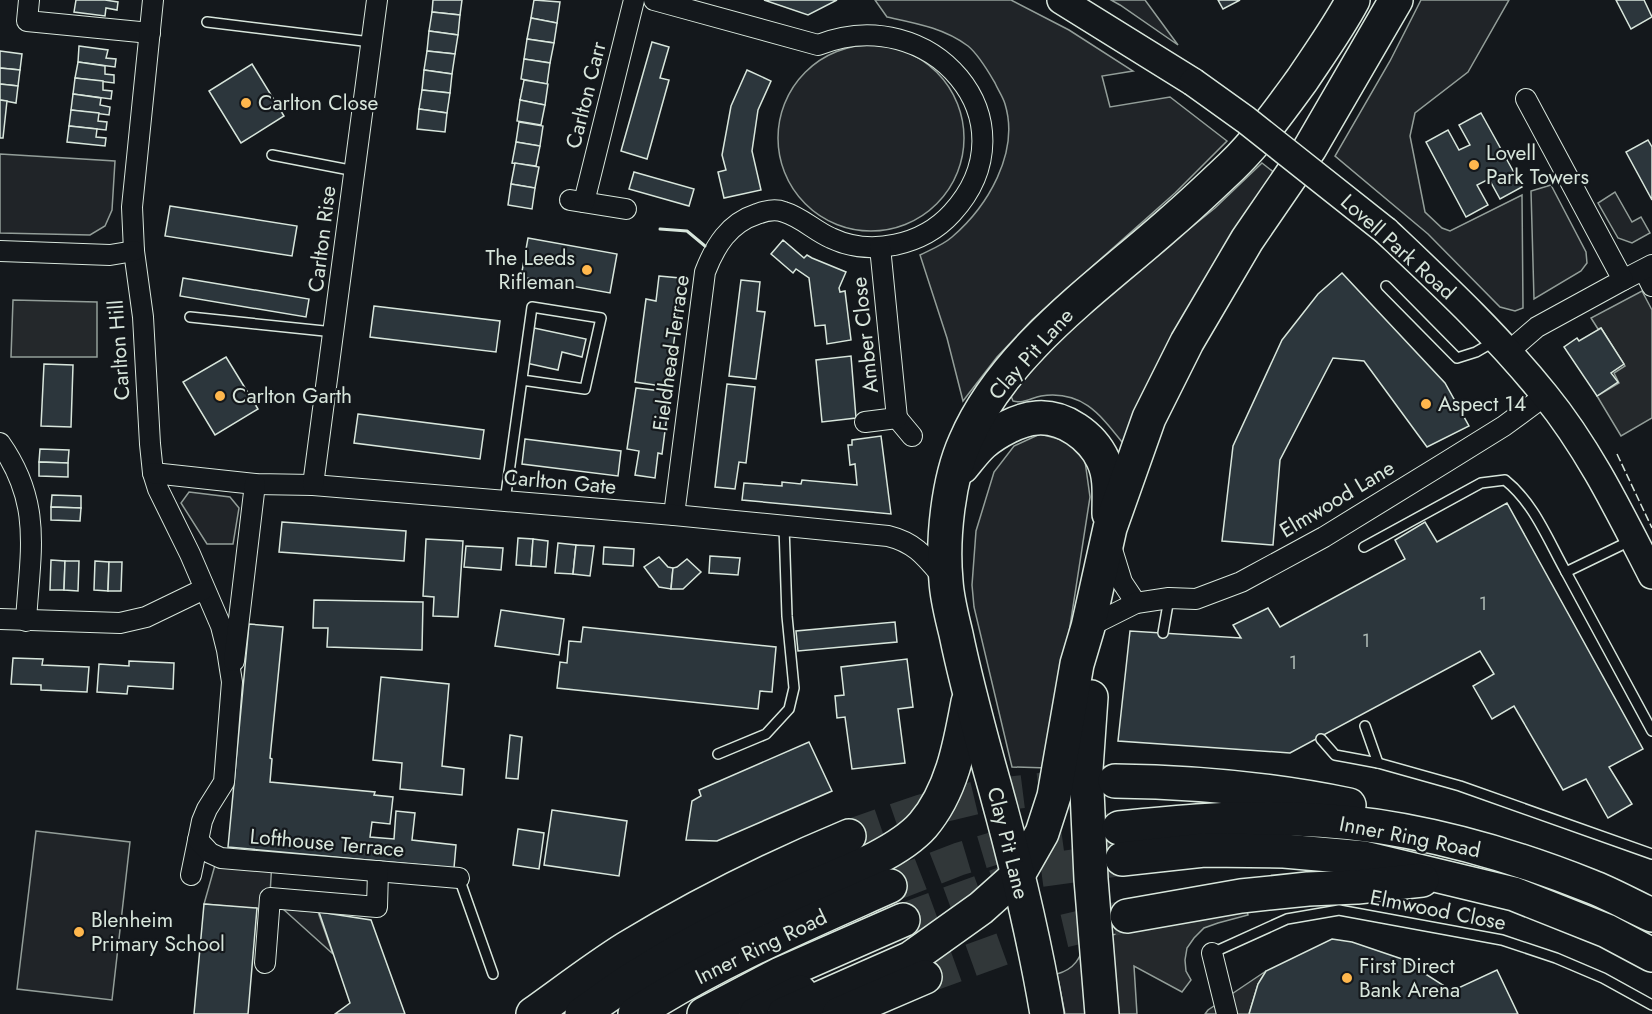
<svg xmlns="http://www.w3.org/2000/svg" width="1652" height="1014" font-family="Jost,sans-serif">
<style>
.green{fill:#202428;stroke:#939e99;stroke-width:1.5}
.parking{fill:#24282b;stroke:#939e99;stroke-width:1.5}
.building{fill:#2c363c;stroke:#d8e6dc;stroke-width:1.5}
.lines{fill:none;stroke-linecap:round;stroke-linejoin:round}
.highway-tunnel{stroke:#313739;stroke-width:33;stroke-dasharray:33 16;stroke-linecap:butt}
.lane-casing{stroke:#d8e6dc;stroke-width:12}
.street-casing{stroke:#d8e6dc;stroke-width:22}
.secondary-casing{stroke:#d8e6dc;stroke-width:30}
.highway-casing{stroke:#d8e6dc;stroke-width:36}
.lane{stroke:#14181c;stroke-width:9}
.street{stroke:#14181c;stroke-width:20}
.secondary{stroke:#14181c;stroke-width:27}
.highway{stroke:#14181c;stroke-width:33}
.secondary-bridge-casing{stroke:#d8e6dc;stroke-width:30;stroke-linecap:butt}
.secondary-bridge{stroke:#14181c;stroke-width:27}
.fence{stroke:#d8e6dc;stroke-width:1.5;stroke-dasharray:8 3;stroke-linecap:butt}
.wall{stroke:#d8e6dc;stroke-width:3}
.poi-dot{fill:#ffb74d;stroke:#14181c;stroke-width:2}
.labels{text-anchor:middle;stroke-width:4.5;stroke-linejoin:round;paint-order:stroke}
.number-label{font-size:18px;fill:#adbab4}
.street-label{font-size:21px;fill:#d8e6dc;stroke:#14181c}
.poi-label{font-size:21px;fill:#d8e6dc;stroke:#14181c;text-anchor:start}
</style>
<rect width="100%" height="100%" fill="#14181c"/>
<g class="green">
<path d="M875 0H1011L1069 30 1133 71 1102 76 1110 107 1170 97 1227 141 1175 193 1032 320 997 357 963 401 947 338 920 255C930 250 943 245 952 237 987 207 1020 153 1005 104 1003 97 998 90 995 83 988 71 979 55 968 46 944 28 915 23 887 17Z"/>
<polygon points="1111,0 1145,0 1178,45 1120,5"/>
<polygon points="1421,0 1509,0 1468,72 1415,113 1410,136 1425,212 1442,228 1450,231 1522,195 1523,308 1515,311 1500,307 1428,234 1335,156 1390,61"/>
<circle cx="871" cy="138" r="93"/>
<polygon points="0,154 115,161 112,210 105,226 90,235 0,233"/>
<path d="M1262 163 1276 174 1127 443 1122 442C1099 413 1081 390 1041 396 1031 398 1023 404 1013 401L1011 396 1012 387 1099 302 1215 208Z"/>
<polygon points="1551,185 1586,252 1587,263 1581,271 1534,299 1531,191"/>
<polygon points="1615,192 1632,222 1641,217 1650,233 1632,243 1618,238 1598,203"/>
<polygon points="1040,434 1066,441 1085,461 1090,497 1048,768 1012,767 974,607 972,585 976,531 994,472 1014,446"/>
<polygon points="189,492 230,497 239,508 233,544 207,544 181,503"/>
<polygon points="36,831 130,842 112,1000 17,989"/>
<polygon points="217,858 272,862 269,910 204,904"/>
<polygon points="283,909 318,912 333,954"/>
<path d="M1086 942 1085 1014H1065L1057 974C1075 969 1080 958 1086 942Z"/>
</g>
<g class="parking">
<polygon points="1642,291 1652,310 1652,418 1621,436 1597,396 1619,383 1614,373 1625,366 1601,328 1598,329 1591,318"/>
<polygon points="13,300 97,302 97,357 11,357"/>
<polygon points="1245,902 1248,915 1218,923 1204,928 1194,938 1187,948 1185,960 1186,971 1191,980 1182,992 1134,966 1137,1014 1119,1014 1112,935"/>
<polygon points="1266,971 1258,984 1249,1014 1205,1014 1208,1010"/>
</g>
<g class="building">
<polygon points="76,0 105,0 118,2 117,10 106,8 105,16 74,12"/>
<polygon points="433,0 462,0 460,15 432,12"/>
<polygon points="534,0 560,2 557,23 531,18"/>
<polygon points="764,0 837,0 808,15"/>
<polygon points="1218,0 1240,0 1223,9"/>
<polygon points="1616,0 1644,0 1652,17 1631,29"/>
<polygon points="432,12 460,15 458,35 429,31"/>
<polygon points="531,18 557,23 554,43 527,39"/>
<polygon points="429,31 458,35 455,54 427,51"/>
<polygon points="527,39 554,43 550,63 524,59"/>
<polygon points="652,42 669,47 660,78 669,80 647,159 621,151"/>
<polygon points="79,46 108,50 106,58 116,59 115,67 78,62"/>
<polygon points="0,51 22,54 20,70 0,68"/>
<polygon points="427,51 455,54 452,74 424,70"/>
<polygon points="524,59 550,63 547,84 521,79"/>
<polygon points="78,62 105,66 105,74 114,75 114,83 75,78"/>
<polygon points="252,64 284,116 241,143 209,91"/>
<polygon points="0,68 20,70 18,86 0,84"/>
<polygon points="424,70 452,74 450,93 422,90"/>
<polygon points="747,70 771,81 758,110 752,151 761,190 724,198 718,172 726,170 722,155 731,106"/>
<polygon points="75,78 103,81 103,90 112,91 111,99 73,94"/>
<polygon points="524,80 548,84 545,105 520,100"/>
<polygon points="0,84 18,86 16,103 0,100"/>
<polygon points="422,90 450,93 447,113 419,109"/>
<polygon points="73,94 101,98 100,105 110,107 109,115 71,110"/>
<polygon points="0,100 7,101 3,138 0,138"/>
<polygon points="520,100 545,105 541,125 517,121"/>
<polygon points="419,109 447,113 445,132 417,129"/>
<polygon points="71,110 99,113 98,121 107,122 106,130 69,126"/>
<polygon points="1481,113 1522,187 1500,199 1489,179 1477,185 1488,205 1466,217 1426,142 1448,130 1459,150 1470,145 1459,125"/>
<polygon points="519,122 543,126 540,146 516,142"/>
<polygon points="69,126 97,129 96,137 106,138 105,146 67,142"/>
<polygon points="1648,140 1652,147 1652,200 1626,152"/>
<polygon points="516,142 540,146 536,166 512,163"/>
<polygon points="515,163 539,167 535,188 511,184"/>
<polygon points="634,172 694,189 689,206 629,189"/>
<polygon points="511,184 535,188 532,209 508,205"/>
<polygon points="170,206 297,226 292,256 165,236"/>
<polygon points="528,238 617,254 610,293 521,277"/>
<polygon points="783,240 804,258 807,255 812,258 846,272 839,288 840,292 845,291 851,340 827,344 825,325 815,326 809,278 796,269 793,273 771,254"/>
<polygon points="1342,273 1445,383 1469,426 1427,447 1364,361 1333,358 1280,460 1273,545 1222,541 1233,446 1282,340 1318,294"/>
<polygon points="659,276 680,278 676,303 679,303 668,387 635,382 646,299 656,301"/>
<polygon points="183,278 309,299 306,317 180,296"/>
<polygon points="741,280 760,282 757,311 765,312 756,379 729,376"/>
<polygon points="374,306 500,321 496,352 370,337"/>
<polygon points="534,328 586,339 582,357 562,352 558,370 526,363"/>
<polygon points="1601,328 1624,364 1611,373 1618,382 1597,396 1564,347 1577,338 1579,341"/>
<polygon points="851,356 856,418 822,422 816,360"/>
<polygon points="226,357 258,409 215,435 183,382"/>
<polygon points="44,364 73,365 71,427 41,426"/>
<polygon points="727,384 755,387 746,463 739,462 735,489 715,487"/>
<polygon points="636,388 670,392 662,454 658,453 655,478 635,475 639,451 627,449"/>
<polygon points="358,414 484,430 480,459 354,443"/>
<polygon points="881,436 891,514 742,500 744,483 782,486 782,482 801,484 802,480 857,485 855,464 850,465 848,445 852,445 852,440"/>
<polygon points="525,439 621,451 618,476 522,464"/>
<polygon points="40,449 69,450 68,463 39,462"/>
<polygon points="39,462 68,463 68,477 39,476"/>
<polygon points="52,495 81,496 81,508 51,507"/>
<polygon points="1507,503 1643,749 1609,767 1632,804 1608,818 1586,779 1563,790 1514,706 1492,719 1473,686 1494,674 1480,651 1290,753 1118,741 1130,631 1241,638 1233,625 1268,608 1280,627 1405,559 1395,540 1425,522 1437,542"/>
<polygon points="51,507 81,508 80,521 51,520"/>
<polygon points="282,522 406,531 404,561 279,552"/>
<polygon points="518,538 533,539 531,566 516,565"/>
<polygon points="426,539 463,541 458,617 433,616 434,597 423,596"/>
<polygon points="533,539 548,541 546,567 531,566"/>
<polygon points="558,543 576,545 573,574 555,573"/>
<polygon points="576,545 594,546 590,576 573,574"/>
<polygon points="466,546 503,548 501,570 464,567"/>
<polygon points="604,547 634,549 633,566 603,564"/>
<polygon points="710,556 740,558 738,575 709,573"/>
<polygon points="659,557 668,567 673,568 671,589 659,587 644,567"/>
<polygon points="687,559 701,572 683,589 671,589 673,568 677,567"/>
<polygon points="51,560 65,561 64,590 50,590"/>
<polygon points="65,561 79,561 78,591 64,590"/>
<polygon points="95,561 109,562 108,591 94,590"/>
<polygon points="109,562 122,562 121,591 108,591"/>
<polygon points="314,600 423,602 422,650 327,647 328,628 313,628"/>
<polygon points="501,610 564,619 559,655 495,646"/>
<polygon points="895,622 897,642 798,651 796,631"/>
<polygon points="249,624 283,627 270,758 272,759 270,782 375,792 374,795 393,797 390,824 372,822 370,837 394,839 396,811 415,813 412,840 456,845 454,868 228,847"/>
<polygon points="583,627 776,647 772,692 760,691 758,709 557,688 560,662 567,663 569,641 581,642"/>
<polygon points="13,658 43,659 42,665 89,667 87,692 41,690 41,685 11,684"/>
<polygon points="907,659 913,707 898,709 905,763 852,769 845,717 837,718 835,696 844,695 841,667"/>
<polygon points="129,661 174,663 173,689 128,686 127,694 97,692 99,664 129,666"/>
<polygon points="381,677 449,684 442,766 464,769 462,795 400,789 402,763 373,760"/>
<polygon points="510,735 522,737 518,779 506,778"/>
<polygon points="809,742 832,791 717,841 686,840 692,801 701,796 699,790"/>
<polygon points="552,810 627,821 619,876 544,865"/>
<polygon points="518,829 544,833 539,869 513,865"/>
<polygon points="204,904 257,908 248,1014 194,1014"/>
<polygon points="319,912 371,920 405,1014 335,1014 350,1003"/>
<polygon points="1332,939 1352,942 1402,959 1452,991 1497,970 1518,1014 1249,1014 1258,984 1266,971"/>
</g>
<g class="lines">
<g class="highway-tunnel">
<polyline points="849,836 921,811 979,797 1083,784"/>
<polyline points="890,886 959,859 1019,841 1116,828"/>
<polyline points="903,920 1036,871 1118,860"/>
<polyline points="925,977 1030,939 1123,917"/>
</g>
<defs>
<g id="lane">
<polyline points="207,22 371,42"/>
<polyline points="272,155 355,171"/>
<polyline points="1386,286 1457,358 1476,352 1495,341"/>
<polyline points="190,317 334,332"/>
<polyline points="505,501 532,307 601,318 585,389 522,380"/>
<path d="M1364 547 1481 483 1505 480C1534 503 1548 540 1566 572L1632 540"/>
<polyline points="1566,572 1652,731"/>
<polyline points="1163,633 1169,598"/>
<polyline points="1365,726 1378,763"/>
<polyline points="1321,739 1335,755 1378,763 1460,786 1652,854"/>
<polyline points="718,754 766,734 789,709 794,688 787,616 784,526"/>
<polyline points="459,878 493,974"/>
<polyline points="1212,953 1287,919 1339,910 1502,940 1556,958 1603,978 1652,1005"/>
</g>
<g id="street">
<polyline points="29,0 27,21 150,33"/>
<polyline points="153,0 132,207 134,251 143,317 150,444 153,473 158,489 190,554 221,626 227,650 232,682 224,782 207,809 202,821 191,875"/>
<path d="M654 0 818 45C931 0 1036 121 952 213 923 245 871 257 831 238 815 231 801 217 784 212 776 209 765 211 757 214 729 223 715 246 705 272L674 515"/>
<polyline points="570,200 626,209"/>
<polyline points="584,202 634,0"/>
<polyline points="0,251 110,255 134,251"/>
<polyline points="1644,270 1652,286"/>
<polyline points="1623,280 1652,265"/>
<polyline points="1508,352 1537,327 1623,280 1526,99"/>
<polyline points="897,418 912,436"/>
<polyline points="865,422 897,418 880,247"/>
<path d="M0 443C43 504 30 552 26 621"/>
<path d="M153 473 255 484 313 485 674 515 888 536C917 543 927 559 946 581"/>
<polyline points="313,485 377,0"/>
<polyline points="1110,543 1122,582 1136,603"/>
<polyline points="0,619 120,623 146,617 204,589"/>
<polyline points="1088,627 1136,603 1169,598 1196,599 1241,582 1324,537 1446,462 1504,426 1546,395"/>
<polyline points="234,661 255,484"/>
<polyline points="198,840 210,853 221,858 459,878"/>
<polyline points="1212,953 1227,1014"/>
<polyline points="265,963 270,898 377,907 378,871"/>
</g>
<g id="secondary">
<polyline points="1061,0 1193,82"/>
<path d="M1386 231C1441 283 1497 335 1545 395 1589 449 1620 513 1652 575"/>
</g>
<g id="highway">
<path d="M962 467C968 460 975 450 983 443 996 432 1019 419 1037 418 1064 416 1092 436 1103 460 1111 476 1109 496 1109 514"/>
<polyline points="1091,697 1086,769 1091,879 1102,1014"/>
<path d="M1115 781C1194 782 1272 789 1349 805"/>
<path d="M1119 828C1177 822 1235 817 1293 819 1394 821 1497 849 1590 886 1611 894 1632 906 1652 915"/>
<polyline points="1122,859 1204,850 1284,851 1364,858 1514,894 1607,931 1652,955"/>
<polyline points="1127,916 1241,896 1308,889 1357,887 1422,880"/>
<path d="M533 1014C564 992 595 968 627 948 698 905 772 868 849 836"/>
<path d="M582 1014C601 1001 619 987 639 975 684 946 734 921 783 899 824 880 894 858 923 825 952 791 960 745 968 702"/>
<path d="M635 1014C715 962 803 925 890 886"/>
<polyline points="704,1014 780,974 903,920"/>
<polyline points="756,1014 800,992"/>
<polyline points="784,1014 911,958 981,908 1018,875 1042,833 1054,796 1077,664 1088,627 1110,528 1149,418 1187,342 1247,240 1310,148 1396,0"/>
<polyline points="839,1014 925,977"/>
<path d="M1047 1014C1033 931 1012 847 989 766 977 722 965 678 956 634 952 617 947 599 946 581 942 540 948 480 965 442 1003 352 1099 286 1170 223 1191 205 1211 186 1231 167 1258 141 1280 110 1302 80 1320 53 1338 28 1353 0"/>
</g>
</defs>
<use href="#lane" class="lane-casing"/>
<use href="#street" class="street-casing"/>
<use href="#secondary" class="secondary-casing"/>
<use href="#highway" class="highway-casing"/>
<use href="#lane" class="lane"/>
<use href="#street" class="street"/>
<use href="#secondary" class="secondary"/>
<use href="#highway" class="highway"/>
<defs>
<polyline id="secondary-bridge" points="1193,82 1246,120 1386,231"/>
</defs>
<use href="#secondary-bridge" class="secondary-bridge-casing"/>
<use href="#secondary-bridge" class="secondary-bridge"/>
<polyline class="fence" points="1617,454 1652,528"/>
<polyline class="wall" points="660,229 687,231 705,246"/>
</g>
<g class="poi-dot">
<circle cx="246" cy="103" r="6"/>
<circle cx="1474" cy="165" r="6"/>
<circle cx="587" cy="270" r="6"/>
<circle cx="220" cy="396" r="6"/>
<circle cx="1426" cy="404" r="6"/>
<circle cx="79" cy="932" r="6"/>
<circle cx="1347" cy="978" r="6"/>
</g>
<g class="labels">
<g class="number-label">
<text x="1483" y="610">1</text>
<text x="1366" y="647">1</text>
<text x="1293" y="669">1</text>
</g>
<g class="street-label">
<text transform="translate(586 95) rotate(-76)" y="7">Carlton Carr</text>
<text transform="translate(322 239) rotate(-83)" y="7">Carlton Rise</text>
<text transform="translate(1398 247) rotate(42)" y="7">Lovell Park Road</text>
<text transform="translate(865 335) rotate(-96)" y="7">Amber Close</text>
<text transform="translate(119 350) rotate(-94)" y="7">Carlton Hill</text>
<text transform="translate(671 353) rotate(-82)" y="7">Fieldhead Terrace</text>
<text transform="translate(1031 354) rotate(-48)" y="7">Clay Pit Lane</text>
<text transform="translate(560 482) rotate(5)" y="7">Carlton Gate</text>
<text transform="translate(1337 499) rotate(-31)" y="7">Elmwood Lane</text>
<text transform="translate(1410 837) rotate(11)" y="7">Inner Ring Road</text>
<text transform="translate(327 843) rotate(5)" y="7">Lofthouse Terrace</text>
<text transform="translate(1008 843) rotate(76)" y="7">Clay Pit Lane</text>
<text transform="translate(1438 910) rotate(11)" y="7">Elmwood Close</text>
<text transform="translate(761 947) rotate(-26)" y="7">Inner Ring Road</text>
</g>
<g class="poi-label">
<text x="258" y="110">Carlton Close</text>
<text x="1486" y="160">Lovell<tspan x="1486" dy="24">Park Towers</tspan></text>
<text x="575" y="265" text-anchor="end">The Leeds<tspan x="575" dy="24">Rifleman</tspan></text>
<text x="232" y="403">Carlton Garth</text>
<text x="1438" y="411">Aspect 14</text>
<text x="91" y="927">Blenheim<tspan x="91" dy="24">Primary School</tspan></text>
<text x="1359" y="973">First Direct<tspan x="1359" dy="24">Bank Arena</tspan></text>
</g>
</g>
</svg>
